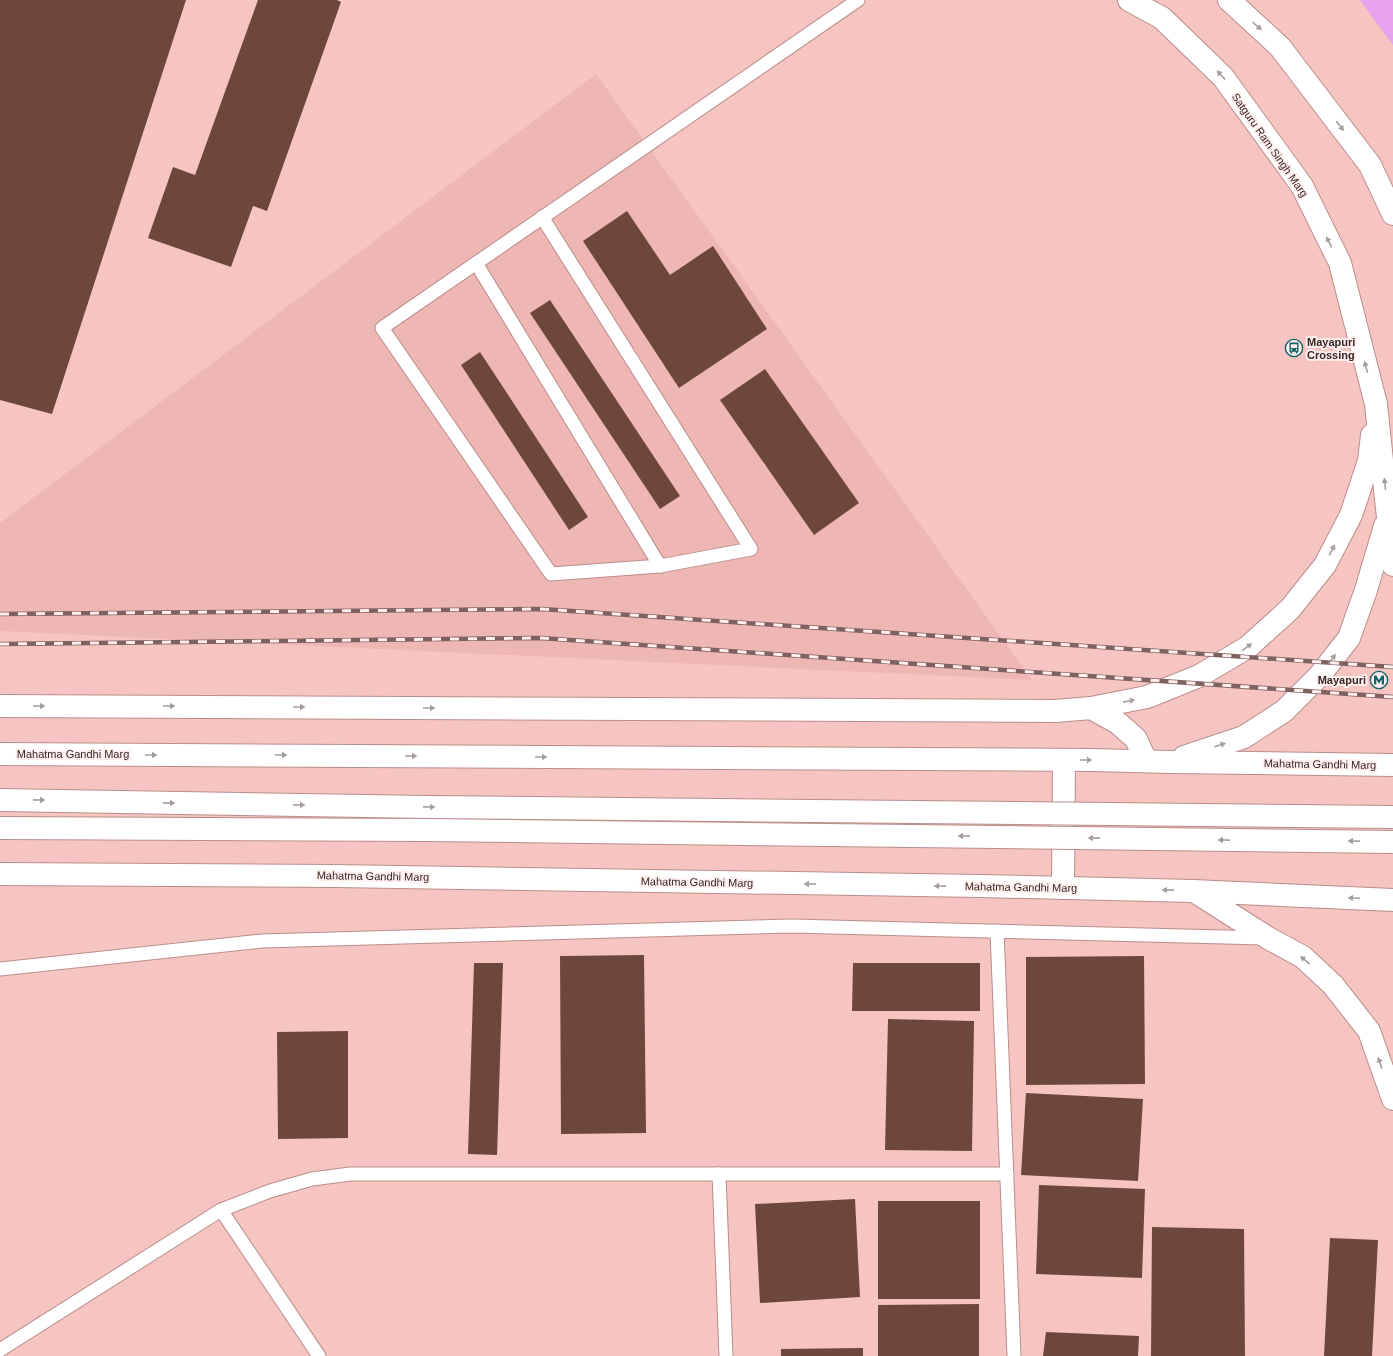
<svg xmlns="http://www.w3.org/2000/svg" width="1393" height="1356" font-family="Helvetica,sans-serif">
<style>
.built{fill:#efb7b4}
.green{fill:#e7a2f0}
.building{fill:#6d483a}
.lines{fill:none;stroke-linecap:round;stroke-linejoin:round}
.service-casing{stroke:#ba8d8a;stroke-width:15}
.tertiary-casing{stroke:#ba8d8a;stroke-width:24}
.secondary-casing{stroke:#ba8d8a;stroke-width:24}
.service{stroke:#fff;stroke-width:13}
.tertiary{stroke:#fff;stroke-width:22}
.secondary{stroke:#fff;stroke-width:22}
.rail-casing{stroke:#7f615f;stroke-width:4.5}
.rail{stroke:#ffefee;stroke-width:3;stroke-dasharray:9;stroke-linecap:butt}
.primary-bridge-casing{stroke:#ba8d8a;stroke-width:24;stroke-linecap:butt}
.primary-bridge{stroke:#fff;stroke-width:22}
.oneway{fill:#a69d9d}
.labels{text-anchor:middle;stroke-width:4;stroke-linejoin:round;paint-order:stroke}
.street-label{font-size:11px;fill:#392625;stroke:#ffefee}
.poi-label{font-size:11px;font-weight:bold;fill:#392625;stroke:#ffefee;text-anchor:start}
</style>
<rect width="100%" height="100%" fill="#f6c5c2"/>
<polygon class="built" points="596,74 1032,680 0,631 0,523"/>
<polygon class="green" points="1360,0 1393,0 1393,45"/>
<g class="building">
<polygon points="0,0 186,0 52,414 0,400"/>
<polygon points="258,0 337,0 341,2 267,211 253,206 231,267 148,238 173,167 195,175"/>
<polygon points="627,211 670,275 713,246 767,329 679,388 583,241"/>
<polygon points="550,300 680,496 660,509 530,313"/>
<polygon points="480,352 588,517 569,530 461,365"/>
<polygon points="765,369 859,503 814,535 720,400"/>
<polygon points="644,955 646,1133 561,1134 560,956"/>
<polygon points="1144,956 1145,1084 1026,1085 1026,957"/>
<polygon points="474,963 503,963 497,1155 468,1154"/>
<polygon points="853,963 980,963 980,1011 852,1011"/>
<polygon points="888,1019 974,1021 972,1151 885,1150"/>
<polygon points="348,1031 348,1138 278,1139 277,1032"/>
<polygon points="1026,1093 1143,1099 1138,1181 1021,1175"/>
<polygon points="1039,1185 1145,1189 1142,1278 1036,1274"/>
<polygon points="855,1199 860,1297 760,1303 755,1204"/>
<rect x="878" y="1201" width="102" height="98"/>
<polygon points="1152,1227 1244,1229 1245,1356 1151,1356"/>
<polygon points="1330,1238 1378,1240 1372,1356 1324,1356"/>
<polygon points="979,1304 979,1356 878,1356 878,1305"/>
<polygon points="1046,1332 1139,1336 1138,1356 1043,1356"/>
<polygon points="863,1348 863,1356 781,1356 781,1349"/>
</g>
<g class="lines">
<defs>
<g id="service">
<polyline points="542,217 751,549 660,566"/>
<polyline points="476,263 660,566 551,574 382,328 858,0"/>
<polyline points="997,931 1014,1356"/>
<polyline points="0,969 262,941 792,926 1264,938"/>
<polyline points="719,1174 726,1356"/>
<polyline points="0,1350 221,1210"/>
<polyline points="319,1356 221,1210 270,1191 312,1179 350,1174 1007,1174"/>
</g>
<polyline id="tertiary" points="0,706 1055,711 1091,708 1118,723 1136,739 1146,761"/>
<g id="secondary">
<polyline points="1129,0 1162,18 1223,77 1302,186 1340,263 1376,404 1393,565"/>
<polyline points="1229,0 1280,47 1370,165 1393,214"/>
<polyline points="1091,708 1147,697 1199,676 1248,647 1290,609 1325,565 1351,515 1369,461 1372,435"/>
<polyline points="0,754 1092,760 1170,762 1393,765"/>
<polyline points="1184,757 1244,737 1284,711 1320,675 1349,638 1366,590 1385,526"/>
<polyline points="0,874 335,876 981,886 1193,891 1393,900"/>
<polyline points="1063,888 1064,760"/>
<polyline points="1194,891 1268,938 1303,957 1333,985 1369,1031 1393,1099"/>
</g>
</defs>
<use href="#service" class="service-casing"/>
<use href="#tertiary" class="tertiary-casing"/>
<use href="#secondary" class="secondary-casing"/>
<use href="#service" class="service"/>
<use href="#tertiary" class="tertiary"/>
<use href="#secondary" class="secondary"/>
<defs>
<g id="rail">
<polyline points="0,614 542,609 1393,667"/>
<polyline points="0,644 541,638 1393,697"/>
</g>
</defs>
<use href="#rail" class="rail-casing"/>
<use href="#rail" class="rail"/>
<defs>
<g id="primary-bridge">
<polyline points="0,800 429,807 1393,817"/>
<polyline points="0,828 426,830 1393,842"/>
</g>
</defs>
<use href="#primary-bridge" class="primary-bridge-casing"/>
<use href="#primary-bridge" class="primary-bridge"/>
</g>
<defs><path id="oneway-solid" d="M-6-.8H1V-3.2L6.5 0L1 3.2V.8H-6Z"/></defs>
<g class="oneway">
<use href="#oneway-solid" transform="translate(1257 26) rotate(42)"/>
<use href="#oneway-solid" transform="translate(1221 75) rotate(-133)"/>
<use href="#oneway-solid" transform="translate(1340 126) rotate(52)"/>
<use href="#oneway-solid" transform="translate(1329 242) rotate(-116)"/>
<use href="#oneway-solid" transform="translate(1366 367) rotate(-105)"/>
<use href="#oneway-solid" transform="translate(1385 484) rotate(-96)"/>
<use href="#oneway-solid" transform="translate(1332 550) rotate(-62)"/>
<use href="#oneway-solid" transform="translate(1247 647) rotate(-36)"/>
<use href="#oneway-solid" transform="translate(1332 659) rotate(-53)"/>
<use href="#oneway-solid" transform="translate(1129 701) rotate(-11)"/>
<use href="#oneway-solid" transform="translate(39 706)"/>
<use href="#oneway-solid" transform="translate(169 706)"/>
<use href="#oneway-solid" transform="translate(299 707)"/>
<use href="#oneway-solid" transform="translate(429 708)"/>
<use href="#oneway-solid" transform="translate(1220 745) rotate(-19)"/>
<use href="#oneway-solid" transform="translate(151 755)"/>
<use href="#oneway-solid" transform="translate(281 755)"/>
<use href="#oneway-solid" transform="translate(411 756)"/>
<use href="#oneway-solid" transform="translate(541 757)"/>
<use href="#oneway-solid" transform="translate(1086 760)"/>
<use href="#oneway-solid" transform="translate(39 800) rotate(1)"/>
<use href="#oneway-solid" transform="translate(169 803) rotate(1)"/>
<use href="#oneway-solid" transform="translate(299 805) rotate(1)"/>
<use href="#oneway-solid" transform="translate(429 807) rotate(1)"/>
<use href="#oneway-solid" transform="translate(964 836) rotate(-179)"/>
<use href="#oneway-solid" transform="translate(1094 838) rotate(-179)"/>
<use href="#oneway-solid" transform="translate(1224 840) rotate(-179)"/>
<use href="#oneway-solid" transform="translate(1354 841) rotate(-179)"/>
<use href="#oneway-solid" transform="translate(810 884) rotate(-179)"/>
<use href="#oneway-solid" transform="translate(940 886) rotate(-179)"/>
<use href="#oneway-solid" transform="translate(1168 890) rotate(-179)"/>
<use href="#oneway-solid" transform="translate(1354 898) rotate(-177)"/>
<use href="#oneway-solid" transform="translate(1305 960) rotate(-141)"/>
<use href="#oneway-solid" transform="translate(1380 1063) rotate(-109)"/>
</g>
<defs>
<symbol id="bus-ring" viewBox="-11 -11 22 22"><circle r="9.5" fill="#ffefee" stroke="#126268" stroke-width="1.5"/><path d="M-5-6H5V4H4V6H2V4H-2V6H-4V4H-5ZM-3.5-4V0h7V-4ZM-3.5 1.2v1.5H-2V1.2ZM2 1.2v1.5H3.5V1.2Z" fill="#126268"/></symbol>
<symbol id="metro-ring" viewBox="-11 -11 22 22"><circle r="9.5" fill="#ffefee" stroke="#126268" stroke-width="1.5"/><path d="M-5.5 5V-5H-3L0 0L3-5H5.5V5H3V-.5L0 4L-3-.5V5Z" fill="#126268"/></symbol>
</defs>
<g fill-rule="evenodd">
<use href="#bus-ring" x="1284" y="338" width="20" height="20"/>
<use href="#metro-ring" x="1369" y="670" width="20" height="20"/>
</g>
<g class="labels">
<g class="street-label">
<text transform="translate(1270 145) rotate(55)" y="4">Satguru Ram Singh Marg</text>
<text x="73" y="758">Mahatma Gandhi Marg</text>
<text transform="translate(1320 764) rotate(1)" y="4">Mahatma Gandhi Marg</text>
<text transform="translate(373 876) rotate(1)" y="4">Mahatma Gandhi Marg</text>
<text transform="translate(697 882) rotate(1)" y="4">Mahatma Gandhi Marg</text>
<text transform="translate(1021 887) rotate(1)" y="4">Mahatma Gandhi Marg</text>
</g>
<g class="poi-label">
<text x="1307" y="346">Mayapuri<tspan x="1307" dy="13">Crossing</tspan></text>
<text x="1366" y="684" text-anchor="end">Mayapuri</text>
</g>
</g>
</svg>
